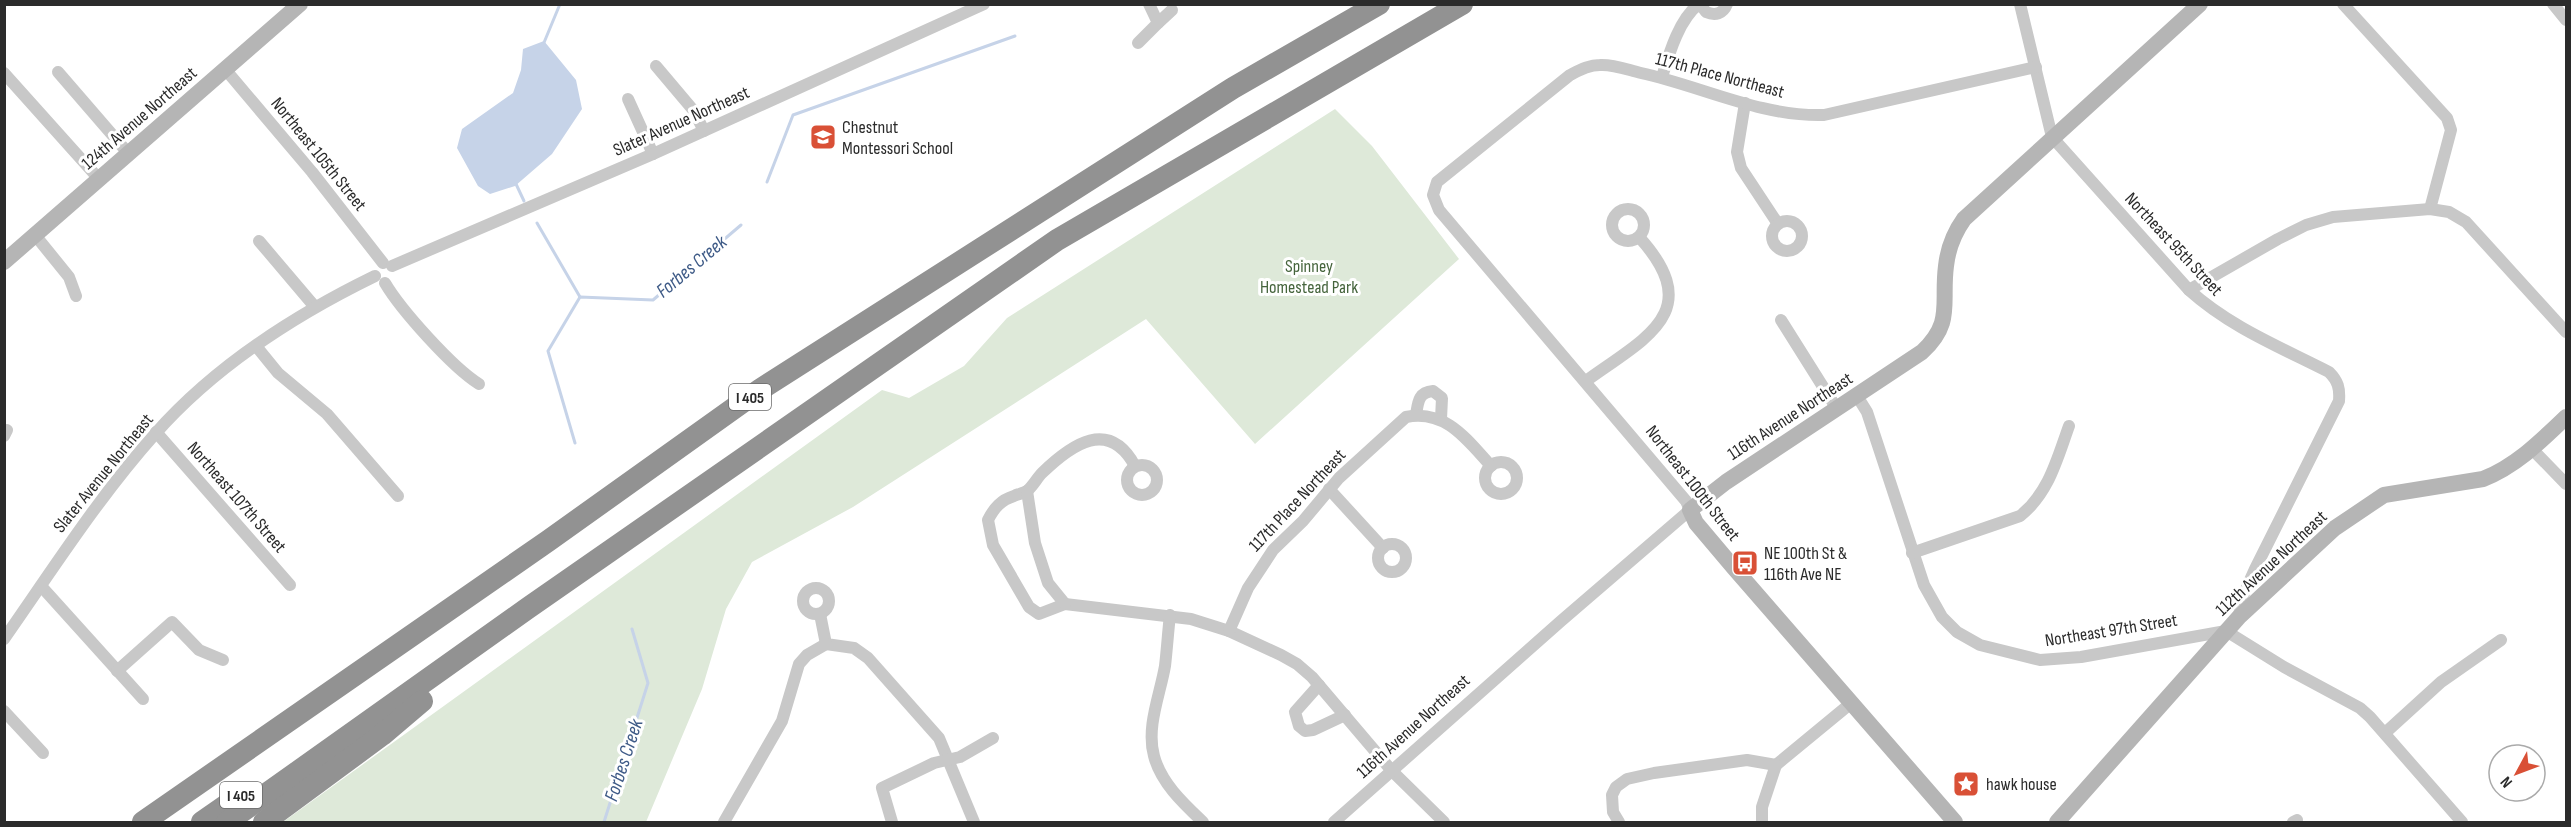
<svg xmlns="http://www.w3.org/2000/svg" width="2571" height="827" font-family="'Sofia Sans Condensed',sans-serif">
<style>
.green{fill:#dee9d9}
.water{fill:#c6d3e8}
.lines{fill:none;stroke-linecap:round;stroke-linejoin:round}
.stream{stroke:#c6d3e8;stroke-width:3}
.street{stroke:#c8c8c8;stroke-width:12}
.secondary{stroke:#b5b5b5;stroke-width:16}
.highway{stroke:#929292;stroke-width:22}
.labels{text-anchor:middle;stroke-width:6;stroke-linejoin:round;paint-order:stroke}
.shield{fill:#fff;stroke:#6b6b6b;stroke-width:1.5}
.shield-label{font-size:16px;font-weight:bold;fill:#2b2b2b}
.street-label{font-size:18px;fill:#2b2b2b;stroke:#fff}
.poi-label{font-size:18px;fill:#2b2b2b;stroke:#fff;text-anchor:start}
.park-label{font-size:18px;fill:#45643c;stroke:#fff}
.water-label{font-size:20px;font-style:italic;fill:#3f5b87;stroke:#fff}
</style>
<rect width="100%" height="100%" fill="#fff"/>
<polygon class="green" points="1335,109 1372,146 1459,259 1255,444 1146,319 853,507 752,562 726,609 702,689 646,822 283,822 882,390 909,398 964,366 1007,318"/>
<polygon class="water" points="544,41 576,80 582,109 552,154 515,186 490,194 478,186 457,148 462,129 513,93 521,70 523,49"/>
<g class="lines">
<g class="stream">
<polyline points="543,45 560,4"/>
<polyline points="767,182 793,115 1015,36"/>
<polyline points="516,184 524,201"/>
<polyline points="537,223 580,297"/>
<polyline points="575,443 548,351 580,297 653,300 741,225"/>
<polyline points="604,822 648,683 632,629"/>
</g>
<g class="street">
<path d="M1700 4 1706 12C1715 16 1723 14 1727 4"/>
<path d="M2020 4 2052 137 2189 290C2230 327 2280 347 2329 372 2338 381 2340 388 2339 401L2255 569 2241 600 2239 617"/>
<polyline points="2343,4 2447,118 2451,130 2430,209"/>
<polyline points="2553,4 2566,20"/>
<polyline points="1158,23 1172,10"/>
<polyline points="1138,43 1158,23 1149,4"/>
<polyline points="656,66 694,111 704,131"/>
<polyline points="225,69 312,172 383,263"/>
<polyline points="58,72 128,153"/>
<polyline points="4,73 99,179"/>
<path d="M1662 77C1669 54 1679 19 1699 4"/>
<polyline points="628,99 653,154"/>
<polyline points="1745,103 1737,152 1741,168 1778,224"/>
<circle cx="1628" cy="225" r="16"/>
<circle cx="1787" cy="236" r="15"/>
<polyline points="35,235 69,277 76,296"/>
<polyline points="259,241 315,307"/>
<polyline points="392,266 653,154 984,4"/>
<path d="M385 283C401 310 452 367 479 384"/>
<polyline points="2189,290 2278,239 2306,225 2333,217 2430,209 2449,212 2466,222 2566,332"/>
<polyline points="1781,320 1837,409"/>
<polyline points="256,346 278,373 327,414 398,496"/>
<path d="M1586 381C1645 338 1707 312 1639 237"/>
<polyline points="1857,396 1867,412 1924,585 1942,617 1957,632 1980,645 2040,660 2081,657 2226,631 2284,667 2360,708 2370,717 2462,822"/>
<path d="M1416 415C1418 403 1418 392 1433 391L1442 398 1441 419"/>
<polyline points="156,432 290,585"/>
<polyline points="4,436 7,430"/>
<polyline points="2532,449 2566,484"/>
<circle cx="1501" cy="478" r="16"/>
<circle cx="1142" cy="480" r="15"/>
<path d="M1135 466C1109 418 1072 444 1042 473 1037 478 1033 486 1027 491 1024 493 1018 494 1014 496 1001 500 994 508 988 520L993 545 1029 607 1039 614 1065 604 1191 619 1229 631 1281 655 1297 664 1312 677 1392 771 1444 822"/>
<polyline points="1329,489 1383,548"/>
<polyline points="1027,491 1035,543 1048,583 1065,604"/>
<circle cx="1392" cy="558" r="14"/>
<path d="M1912 553 2020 516C2049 493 2057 459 2069 426"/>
<polyline points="41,586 143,699"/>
<circle cx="816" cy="601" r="13"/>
<polyline points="820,614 826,644 854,648 868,658 939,738 974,822"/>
<path d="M1170 615C1168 632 1167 649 1165 666 1160 695 1146 727 1154 756 1161 783 1184 804 1203 822"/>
<path d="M1229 631 1248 588 1273 550 1303 521 1339 478 1406 417C1446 409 1467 440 1491 466"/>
<path d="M4 639C53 569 98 498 155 434 214 367 295 315 375 276"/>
<polyline points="117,671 172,622 199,650 223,660"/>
<polyline points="1319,685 1295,712 1299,726 1305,731 1313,730 1345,715"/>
<polyline points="4,711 43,753"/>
<polyline points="2385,733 2441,682 2501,640"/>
<polyline points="1776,765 1850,704"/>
<polyline points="724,822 782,721 799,664 807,655 826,644"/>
<polyline points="892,822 882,788 934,763 960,757 993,738"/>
<path d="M1334 822 1561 621 1690 510 1686 501 1439 210 1433 195 1437 182 1570 75C1580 70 1589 65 1600 65 1613 64 1628 70 1641 73 1701 86 1761 117 1824 115L2036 67"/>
<polyline points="1619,822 1613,812 1612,795 1616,787 1627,779 1654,773 1747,760 1776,765"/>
<polyline points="1762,822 1762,807 1776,765"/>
<polyline points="2293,822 2297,820"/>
</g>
<g class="secondary">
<polyline points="4,262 300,4"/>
<path d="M1955 822 1734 568 1696 523 1690 510 1726 482 1922 352C1954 322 1941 304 1946 266 1948 248 1954 233 1964 219L2200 4"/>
<path d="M2057 822 2239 617 2335 528 2384 495 2483 479C2516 466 2541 441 2566 417"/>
</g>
<g class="highway">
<polyline points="143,822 548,541 761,389 1233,88 1379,4"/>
<polyline points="202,822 238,797"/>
<polyline points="227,822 528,608 1057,240 1462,4"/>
<polyline points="264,822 382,735 422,701"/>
</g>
</g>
<defs>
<symbol id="school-square" viewBox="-11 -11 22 22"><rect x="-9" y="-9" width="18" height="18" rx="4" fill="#d95036" stroke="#fff"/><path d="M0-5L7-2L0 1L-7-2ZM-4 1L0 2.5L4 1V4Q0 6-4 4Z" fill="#fff"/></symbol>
<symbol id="bus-square" viewBox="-11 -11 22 22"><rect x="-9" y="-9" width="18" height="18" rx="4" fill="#d95036" stroke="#fff"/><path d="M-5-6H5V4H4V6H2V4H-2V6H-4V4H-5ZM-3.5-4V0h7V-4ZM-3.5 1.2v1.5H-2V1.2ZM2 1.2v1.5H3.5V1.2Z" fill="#fff"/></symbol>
<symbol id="sight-square" viewBox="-11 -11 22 22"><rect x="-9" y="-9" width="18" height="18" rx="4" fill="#d95036" stroke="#fff"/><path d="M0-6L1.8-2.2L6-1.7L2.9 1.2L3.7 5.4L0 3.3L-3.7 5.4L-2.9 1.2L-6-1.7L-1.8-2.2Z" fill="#fff"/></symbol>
</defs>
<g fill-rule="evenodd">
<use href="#school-square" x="808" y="122" width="30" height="30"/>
<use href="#bus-square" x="1730" y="548" width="30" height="30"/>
<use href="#sight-square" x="1951" y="769" width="30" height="30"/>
</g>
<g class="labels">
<g class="shield">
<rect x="729" y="384" width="42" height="26" rx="4.5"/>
<rect x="220" y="782" width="42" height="26" rx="4.5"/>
</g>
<g class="shield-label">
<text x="750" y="403">I 405</text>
<text x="241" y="801">I 405</text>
</g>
<g class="street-label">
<text transform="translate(1720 75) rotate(15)" y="6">117th Place Northeast</text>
<text transform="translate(139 118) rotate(-41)" y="6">124th Avenue Northeast</text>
<text transform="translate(681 121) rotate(-24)" y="6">Slater Avenue Northeast</text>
<text transform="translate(319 154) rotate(51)" y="6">Northeast 105th Street</text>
<text transform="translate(2174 244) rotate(47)" y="6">Northeast 95th Street</text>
<text transform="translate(1790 416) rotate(-33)" y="6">116th Avenue Northeast</text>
<text transform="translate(103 473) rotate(-51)" y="6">Slater Avenue Northeast</text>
<text transform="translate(1693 483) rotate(52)" y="6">Northeast 100th Street</text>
<text transform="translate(237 497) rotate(49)" y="6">Northeast 107th Street</text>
<text transform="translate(1297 500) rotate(-47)" y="6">117th Place Northeast</text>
<text transform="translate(2271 563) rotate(-43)" y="6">112th Avenue Northeast</text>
<text transform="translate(2111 630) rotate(-9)" y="6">Northeast 97th Street</text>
<text transform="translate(1413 726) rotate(-42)" y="6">116th Avenue Northeast</text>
</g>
<g class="poi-label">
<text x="842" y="133">Chestnut<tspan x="842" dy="21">Montessori School</tspan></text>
<text x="1764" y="559">NE 100th St &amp;<tspan x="1764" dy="21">116th Ave NE</tspan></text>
<text x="1986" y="790">hawk house</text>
</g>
<g class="park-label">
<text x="1309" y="272">Spinney<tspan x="1309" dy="21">Homestead Park</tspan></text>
</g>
<g class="water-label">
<text transform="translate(691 266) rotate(-40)" y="7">Forbes Creek</text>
<text transform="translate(623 760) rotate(-72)" y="7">Forbes Creek</text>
</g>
</g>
<rect width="2571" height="827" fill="none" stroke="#2b2b2b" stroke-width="12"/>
<g transform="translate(2517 773) rotate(229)"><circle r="28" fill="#ffffff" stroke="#aaaaaa" stroke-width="1.5"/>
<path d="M0-4.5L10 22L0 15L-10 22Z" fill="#d95036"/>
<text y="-9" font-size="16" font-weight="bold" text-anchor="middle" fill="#2b2b2b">N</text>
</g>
</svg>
